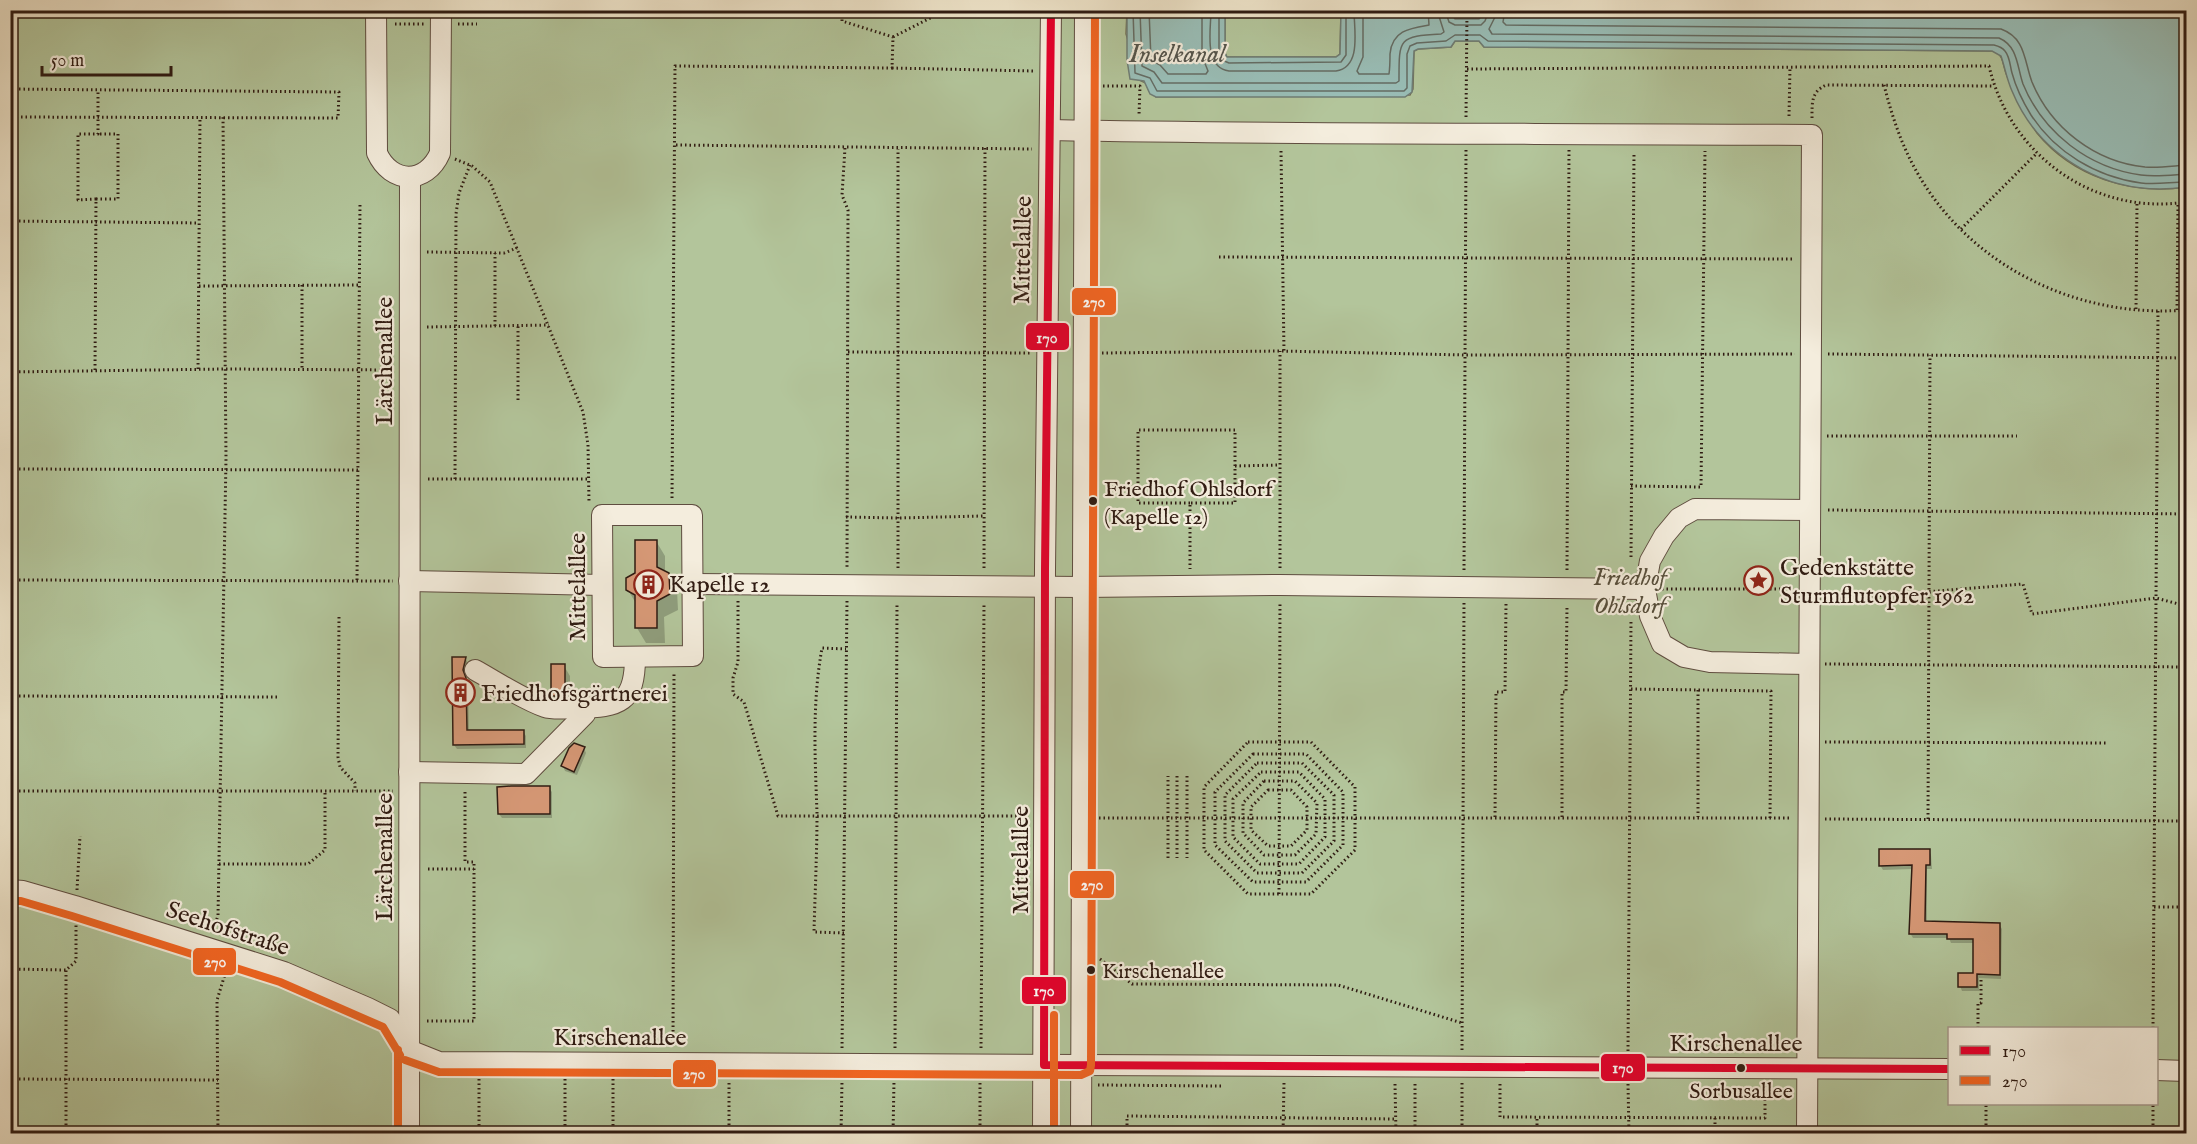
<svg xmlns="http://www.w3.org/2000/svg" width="2197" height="1144" font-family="'IM FELL English',serif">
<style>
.green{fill:#b3c59b;stroke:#717056;stroke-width:1.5;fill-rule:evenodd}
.water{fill:#99beb7;stroke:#6f7d75;stroke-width:1.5}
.shadow{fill:#0003}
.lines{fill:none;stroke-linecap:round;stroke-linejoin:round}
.shore{stroke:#646c64;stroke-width:1.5}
.building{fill:#d69876;stroke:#2f1b12;stroke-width:1.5}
.minor-casing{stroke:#5f4d40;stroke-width:22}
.path{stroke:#2f1b12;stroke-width:3;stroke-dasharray:1.5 3;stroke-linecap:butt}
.minor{stroke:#f4eddd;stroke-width:20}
.bus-1-casing{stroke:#f4eddd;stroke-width:12}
.bus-2-casing{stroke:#f4eddd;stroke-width:12}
.bus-1{stroke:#e4002b;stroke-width:8}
.bus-2{stroke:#f26522;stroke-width:8}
.bus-dot{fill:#2f1b12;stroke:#f4eddd;stroke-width:2}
.labels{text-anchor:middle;stroke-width:4.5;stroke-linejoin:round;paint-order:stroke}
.bus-label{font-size:22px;fill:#2f1b12;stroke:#f4eddd;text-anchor:start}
.street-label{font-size:24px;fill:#2f1b12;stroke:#f4eddd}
.poi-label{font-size:24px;fill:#2f1b12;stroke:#f4eddd;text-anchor:start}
.park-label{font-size:24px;font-style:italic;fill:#574e3b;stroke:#f4eddd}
.water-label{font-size:26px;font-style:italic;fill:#54544c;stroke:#f4eddd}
.line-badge{stroke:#f4eddd;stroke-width:2}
.badge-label{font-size:16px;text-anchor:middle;font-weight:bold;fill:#fff}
</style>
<rect width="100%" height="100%" fill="#eee4ca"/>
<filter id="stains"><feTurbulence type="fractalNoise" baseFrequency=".00333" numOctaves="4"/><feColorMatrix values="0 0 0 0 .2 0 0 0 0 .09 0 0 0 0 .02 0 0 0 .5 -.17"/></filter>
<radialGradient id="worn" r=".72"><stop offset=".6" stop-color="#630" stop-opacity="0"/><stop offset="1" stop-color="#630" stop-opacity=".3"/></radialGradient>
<g class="green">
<path d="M10 11H1127L1126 34 1141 81 1146 83 1149 91 1156 97 1410 95 1413 89 1414 51 1418 49 1451 47 1455 41H1479L1484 47 1996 51C2004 57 2003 67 2007 76 2009 81 2012 87 2015 92 2022 105 2028 121 2037 133 2073 177 2131 195 2186 187V1133H11ZM1950 1028H2156V1104H1950Z"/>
<polygon points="1225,11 1341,11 1340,54 1336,57 1227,57 1225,53"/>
<polygon points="1426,11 1997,11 1992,12 1482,13 1479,19 1455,19 1450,12"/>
</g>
<path class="water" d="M1426 10 1450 12 1455 19H1479L1484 12 2186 11V187C2113 198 2041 161 2012 91 2007 80 2005 68 2001 56L1992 51 1484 47 1479 41H1455L1451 47 1418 49 1414 51 1412 92 1405 97H1156L1150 94 1144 81 1130 79 1127 60V11H1225V53L1227 57H1336L1340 54 1341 11Z"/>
<g class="shadow">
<polygon points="656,541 665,556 665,573 668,575 677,590 678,610 664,617 665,643 646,643 637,628 637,605 628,590"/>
<polygon points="454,658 465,658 468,663 465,675 468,684 469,732 523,731 526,736 526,748 457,749 454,745"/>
<polygon points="564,666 570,676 570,706 559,706 553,696"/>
<polygon points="584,748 586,753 577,775 565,771 563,766"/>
<polygon points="549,788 552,792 552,818 502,818 499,814"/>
<polygon points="1929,850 1931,855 1932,869 1927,869 1927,922 1999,924 2002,929 2001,979 1979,978 1979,991 1962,991 1960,986 1974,975 1974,943 1951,943 1949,938 1913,938 1910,933 1913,869 1883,870 1880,865"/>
</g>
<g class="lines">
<g class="shore">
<path d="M1133 10 1135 73 1150 78 1157 91H1404L1407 88V54L1410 46 1417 43 1446 41 1455 35H1480L1488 41 1994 45C1998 46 2002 47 2005 51 2010 57 2010 66 2012 73 2016 88 2023 102 2031 115 2055 152 2096 177 2141 183 2156 185 2171 182 2186 182"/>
<path d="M1140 10 1142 66 1154 72 1162 83H1396L1399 81C1399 39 1398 36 1441 34L1444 32 1437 10"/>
<polyline points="1149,10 1151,60 1160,65 1168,74 1206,74 1208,71 1202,56 1202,10"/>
<path d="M1211 10C1211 30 1203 67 1229 71H1336C1362 67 1354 30 1354 10"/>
<polyline points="1219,10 1219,55 1222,60 1229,63 1341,62 1346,55 1346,10"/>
<path d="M1363 10V57L1357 71 1359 74H1389C1390 67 1390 61 1390 54 1392 30 1411 28 1429 25L1428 10"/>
<polyline points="1445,10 1449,22 1455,25 1481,25 1485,21 1489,10"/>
<path d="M1496 10 1495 17 1489 29 1492 34 1999 38C2018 46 2017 67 2023 84 2043 133 2089 168 2141 175 2156 177 2171 175 2186 174"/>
<path d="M1505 10 1503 22 1506 25 2001 29C2026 38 2024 61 2032 82 2051 128 2095 162 2145 167 2159 168 2172 166 2186 165"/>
</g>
</g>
<g class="building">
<polygon points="635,540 657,540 657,567 669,573 670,594 657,601 657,628 635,628 635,595 626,590 626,578 635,573"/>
<polygon points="452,657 466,657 463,670 466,678 467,730 524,730 524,744 453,745"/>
<rect x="551" y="664" width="14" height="32"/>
<polygon points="574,743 585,747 574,772 561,766 569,748"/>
<polygon points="511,786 550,786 550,814 498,814 497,787"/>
<polygon points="1879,849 1930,849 1930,865 1926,865 1925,921 2000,923 2000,975 1977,974 1977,987 1958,987 1958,973 1973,973 1973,939 1947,939 1947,934 1909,934 1912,865 1879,866"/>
</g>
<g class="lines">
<defs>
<g id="minor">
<path d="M376 10 377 153C391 184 426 185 440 153L441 10"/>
<path d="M1050 130C1304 135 1558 133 1812 135L1807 1134"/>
<polygon points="602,515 692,515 693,656 603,657"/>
<polyline points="409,581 602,585"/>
<polyline points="692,584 1082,587 1280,585 1645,589"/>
<polyline points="1809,664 1710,662 1684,657 1662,644 1650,616 1645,589 1650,561 1664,536 1679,518 1695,509 1810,510"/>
<path d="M475 670C495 681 524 700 545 707 554 710 568 708 577 708 620 707 635 703 635 657"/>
<polyline points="409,772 526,774 585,714 586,708"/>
<polyline points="10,890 23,891 75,906 284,972 368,1008 390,1019 409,1050"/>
<polyline points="409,1050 439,1062 1950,1069"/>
<polyline points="2156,1070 2186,1071"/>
<polyline points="409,1134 410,177"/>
<polyline points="1043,1134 1045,569 1051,10"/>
<polyline points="1081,1134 1085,10"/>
</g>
</defs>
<use href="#minor" class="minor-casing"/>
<g class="path">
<polyline points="395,24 424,24"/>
<polyline points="458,24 477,24"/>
<polyline points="893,37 946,10"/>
<polyline points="892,68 1034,71"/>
<path d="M1467 69 1989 66C2010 156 2095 216 2186 202"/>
<path d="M1884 85C1891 112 1899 138 1912 163 1964 264 2075 319 2186 310"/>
<polyline points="1103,86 1140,86 1139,115"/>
<polyline points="10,89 339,92 338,118 10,117"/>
<polyline points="1789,116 1790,67"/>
<polyline points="1466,117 1467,10"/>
<path d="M1812 118C1812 103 1811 92 1826 85L1994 86"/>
<polyline points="676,145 1032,149"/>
<polyline points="845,148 842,195 848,210 847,568"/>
<polyline points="1281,151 1284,352"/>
<polyline points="455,159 472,166 490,182 583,412 588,445 589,502"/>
<polyline points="96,199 118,199 118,134 99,134"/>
<polyline points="10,221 199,223"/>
<polyline points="1961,229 2036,154"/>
<polyline points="427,252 504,253 517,248"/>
<polyline points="1219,257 1794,259"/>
<polyline points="302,285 302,370"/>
<polyline points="199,286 360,285"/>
<polyline points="2136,309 2137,203"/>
<polyline points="2177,310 2178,203"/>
<polyline points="495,326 495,253"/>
<polyline points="427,327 549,325"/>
<polyline points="848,352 1030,353"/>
<polyline points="1102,353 1280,351 1465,355 1795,354"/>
<polyline points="1828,354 2186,358"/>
<polyline points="198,369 200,117"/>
<polyline points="95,370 96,199 78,200 78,134 98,134 98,90"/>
<polyline points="10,372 225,369 393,370"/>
<polyline points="518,400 518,326"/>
<polyline points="1827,436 2017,436"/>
<polyline points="1235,466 1280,465"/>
<polyline points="10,469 358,470"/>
<polyline points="428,479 588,479"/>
<polyline points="455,479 456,214 459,193 470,165"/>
<polyline points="1631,486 1701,487 1705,151"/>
<polyline points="672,498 675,66 892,68 893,37 842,21 842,10"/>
<polyline points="1190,503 1138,503 1138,430 1235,430 1235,503 1190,503 1190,569"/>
<polyline points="1828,510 2186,514"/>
<polyline points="846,517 898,518 983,516"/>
<polyline points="1631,557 1634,153"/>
<polyline points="898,568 898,149"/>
<polyline points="984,568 985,148"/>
<polyline points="1280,568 1280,351"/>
<polyline points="1464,570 1466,150"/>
<polyline points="1567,570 1569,150"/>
<polyline points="10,580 393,581"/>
<polyline points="357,580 360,204"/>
<polyline points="1662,589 1782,589"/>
<polyline points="1826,600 2023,584 2032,614 2156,598 2186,606"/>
<polyline points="738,601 738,662 733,678 733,694 744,702 778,816 1026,816"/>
<polyline points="339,617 338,757 340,767 355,783 355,791"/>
<polyline points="1825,664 2186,667"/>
<polyline points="1631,689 1771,691 1770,818"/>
<polyline points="1698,690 1698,817"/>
<polyline points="10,696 277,697"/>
<polygon points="1248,742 1311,742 1355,787 1355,850 1311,894 1248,894 1204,850 1204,787"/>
<polyline points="1825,742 2107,743"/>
<polygon points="1253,754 1306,754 1343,792 1343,845 1306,882 1253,882 1215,845 1215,792"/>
<polygon points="1257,763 1302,763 1334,795 1334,841 1302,873 1257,873 1225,841 1225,795"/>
<polygon points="1261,772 1299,772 1325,799 1325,837 1299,864 1260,864 1233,837 1233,799"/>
<polyline points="1177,776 1177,858"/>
<polyline points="1187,776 1187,858"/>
<polygon points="1264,781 1295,781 1317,803 1316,834 1295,855 1264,855 1243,833 1243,803"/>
<polygon points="1268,790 1291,790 1307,807 1307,830 1291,846 1268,846 1251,830 1251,807"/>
<polyline points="10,791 393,791"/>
<polyline points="1495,817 1496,692 1505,692 1506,604"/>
<polyline points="1562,817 1562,692 1566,692 1567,606"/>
<polyline points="1099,818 1792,818"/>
<polyline points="1825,819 2186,821"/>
<polyline points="1928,819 1930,355"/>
<polyline points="1168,858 1168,776"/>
<polyline points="219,864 308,864 325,850 325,791"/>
<polyline points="428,869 474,869"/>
<polyline points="77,890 80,836"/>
<polyline points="1279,894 1280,602"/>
<polyline points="2154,907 2186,907"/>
<polyline points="212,932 218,916 226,458 223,117"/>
<path d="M844 933 814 932C815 893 817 853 817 813 815 757 812 703 822 648L846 649"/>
<polyline points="1100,959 1132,984 1338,985 1462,1023"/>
<polyline points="10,969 66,970"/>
<polyline points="427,1021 474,1021 474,862 465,862 465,790"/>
<polyline points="1978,1028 1978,1003 1981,1003 1981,979"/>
<polyline points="2153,1028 2158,311"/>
<polyline points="673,1045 674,673"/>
<polyline points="842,1048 847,601"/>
<polyline points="895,1048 897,604"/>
<polyline points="981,1048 984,604"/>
<polyline points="1462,1050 1464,603"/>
<polyline points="1628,1051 1631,619"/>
<polyline points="10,1079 218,1080"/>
<polyline points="479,1079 479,1134"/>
<polyline points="565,1079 565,1134"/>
<polyline points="613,1079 613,1134"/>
<polyline points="1395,1084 1396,1134"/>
<polyline points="1415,1084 1415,1134"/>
<polyline points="1500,1084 1500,1117 1765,1118 1765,1085"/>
<polyline points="1628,1084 1629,1134"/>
<polyline points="1098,1085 1221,1086"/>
<polyline points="1715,1118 1715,1134"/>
<polyline points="66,1134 66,970 76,961 76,923"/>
<polyline points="218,1134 217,1000 226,971"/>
<polyline points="729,1134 729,1080"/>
<polyline points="841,1134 842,1081"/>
<polyline points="893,1134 894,1081"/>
<polyline points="980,1134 980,1081"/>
<polyline points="1127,1134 1127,1116 1396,1119"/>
<polyline points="1283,1134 1284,1083"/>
<polyline points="1462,1134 1462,1083"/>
<polyline points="1537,1134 1537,1117"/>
<polyline points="1986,1134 1986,1104"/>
<polyline points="2153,1134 2153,1104"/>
</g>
<use href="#minor" class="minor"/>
<defs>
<polyline id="bus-1" points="1051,10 1045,569 1044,1065 1950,1069"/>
<g id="bus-2">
<polyline points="10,901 21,901 72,916 280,982 383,1027 400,1055"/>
<polyline points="398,1050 398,1134"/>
<polyline points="405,1060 439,1072 1081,1075 1090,1071 1091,1065 1095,10"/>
<polyline points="1054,1134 1054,1015"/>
</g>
</defs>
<use href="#bus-1" class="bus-1-casing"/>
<use href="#bus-2" class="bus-2-casing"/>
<use href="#bus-1" class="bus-1"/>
<use href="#bus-2" class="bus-2"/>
</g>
<defs>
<symbol id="sight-ring" viewBox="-11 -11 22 22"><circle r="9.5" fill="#f4eddd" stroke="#8f2418" stroke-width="1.5"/><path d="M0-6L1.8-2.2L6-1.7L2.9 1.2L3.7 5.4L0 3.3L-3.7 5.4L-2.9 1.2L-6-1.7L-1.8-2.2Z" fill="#8f2418"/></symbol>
<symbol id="building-ring" viewBox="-11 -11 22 22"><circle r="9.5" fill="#f4eddd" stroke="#8f2418" stroke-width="1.5"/><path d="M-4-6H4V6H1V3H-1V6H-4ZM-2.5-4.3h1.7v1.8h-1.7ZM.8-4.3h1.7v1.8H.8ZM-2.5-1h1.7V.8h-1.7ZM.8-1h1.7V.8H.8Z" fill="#8f2418"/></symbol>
</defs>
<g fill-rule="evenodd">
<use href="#sight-ring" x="1742" y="564" width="33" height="33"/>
<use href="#building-ring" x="632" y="568" width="33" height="33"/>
<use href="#building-ring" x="444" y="676" width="33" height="33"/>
</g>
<g class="bus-dot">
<circle cx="1093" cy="501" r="5"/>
<circle cx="1091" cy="970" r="5"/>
<circle cx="1741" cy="1068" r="5"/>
</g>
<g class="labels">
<g class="bus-label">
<text x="1104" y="496">Friedhof Ohlsdorf<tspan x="1104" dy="28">(Kapelle 12)</tspan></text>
<text x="1102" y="978">Kirschenallee</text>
<text x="1741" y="1098" text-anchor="middle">Sorbusallee</text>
</g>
<g class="street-label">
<text transform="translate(1022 250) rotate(-89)" y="8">Mittelallee</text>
<text transform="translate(384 361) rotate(-90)" y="8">Lärchenallee</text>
<text transform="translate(577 587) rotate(-90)" y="8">Mittelallee</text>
<text transform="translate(384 857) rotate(-90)" y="8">Lärchenallee</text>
<text transform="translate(1020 860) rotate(-90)" y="8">Mittelallee</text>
<text transform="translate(228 928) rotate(18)" y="8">Seehofstraße</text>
<text x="620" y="1045">Kirschenallee</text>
<text x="1736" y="1051">Kirschenallee</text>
</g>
<g class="poi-label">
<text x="1780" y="575">Gedenkstätte<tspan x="1780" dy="28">Sturmflutopfer 1962</tspan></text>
<text x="669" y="592">Kapelle 12</text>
<text x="481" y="701">Friedhofsgärtnerei</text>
</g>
<g class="park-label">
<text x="1630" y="585">Friedhof<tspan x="1630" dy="28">Ohlsdorf</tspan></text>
</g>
<g class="water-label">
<text x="1177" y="62">Inselkanal</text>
</g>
</g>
<g class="line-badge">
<rect x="1071" y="287" width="46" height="29" rx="6" fill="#f26522"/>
<rect x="1025" y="322" width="45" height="29" rx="6" fill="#e4002b"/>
<rect x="1069" y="870" width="46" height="29" rx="6" fill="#f26522"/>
<rect x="192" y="947" width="45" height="29" rx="6" fill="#f26522"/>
<rect x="1021" y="976" width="46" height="29" rx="6" fill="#e4002b"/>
<rect x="1600" y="1053" width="46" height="29" rx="6" fill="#e4002b"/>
<rect x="672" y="1059" width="45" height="29" rx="6" fill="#f26522"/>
</g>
<g class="badge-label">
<text x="1094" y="307">270</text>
<text x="1047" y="343">170</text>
<text x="1092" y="890">270</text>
<text x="215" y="967">270</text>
<text x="1044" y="996">170</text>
<text x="1623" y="1073">170</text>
<text x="694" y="1079">270</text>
</g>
<rect width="2197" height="1144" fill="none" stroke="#eee4ca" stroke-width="36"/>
<rect x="12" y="12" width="2173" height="1120" fill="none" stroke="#2f1b12" stroke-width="3"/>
<rect x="18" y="18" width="2161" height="1108" fill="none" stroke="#2f1b12" stroke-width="1.5"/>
<rect x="1948" y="1027" width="210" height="78" fill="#f4eddd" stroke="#a5998c" stroke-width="1.5"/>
<rect x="1960" y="1046" width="30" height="9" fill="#e4002b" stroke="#a5998c" stroke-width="1.5"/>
<text x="2002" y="1057" font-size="18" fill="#2f1b12">170</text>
<rect x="1960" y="1076" width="30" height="9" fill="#f26522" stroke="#a5998c" stroke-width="1.5"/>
<text x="2002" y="1087" font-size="18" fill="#2f1b12">270</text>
<path d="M42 66v9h129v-9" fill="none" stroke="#2f1b12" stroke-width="3"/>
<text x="51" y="66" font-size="18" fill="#2f1b12" stroke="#f4eddd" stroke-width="4.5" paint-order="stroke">50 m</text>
<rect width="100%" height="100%" filter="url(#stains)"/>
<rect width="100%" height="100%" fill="url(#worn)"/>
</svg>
